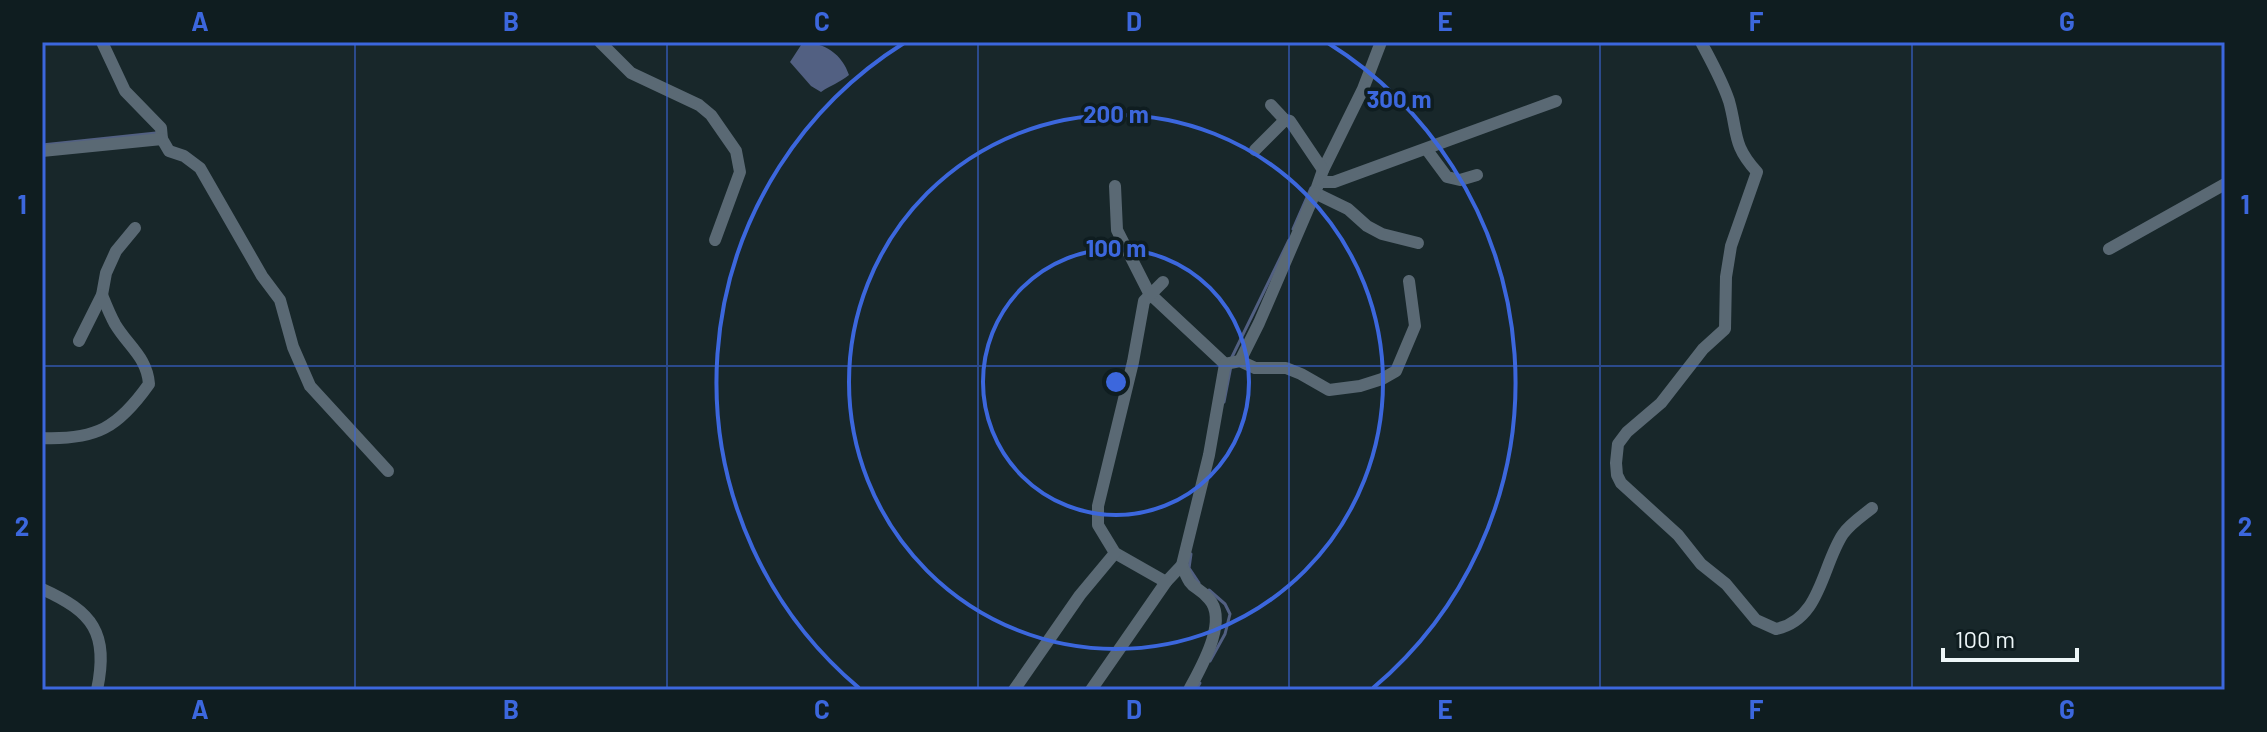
<svg xmlns="http://www.w3.org/2000/svg" width="2267" height="732" font-family="Barlow,sans-serif">
<style>
.water{fill:#526082}
.lines{fill:none;stroke-linecap:round;stroke-linejoin:round}
.stream{stroke:#526082;stroke-width:3}
.minor{stroke:#5a6974;stroke-width:12}
.grid{fill:none;stroke:#3c67dd;stroke-width:2;stroke-opacity:0.55}
.ring{fill:none;stroke:#3c67dd;stroke-width:4}
.centre{fill:#3c67dd;stroke:#0f1d20;stroke-width:4}
.ring-label{font-size:24px;text-anchor:middle;font-weight:bold;fill:#3c67dd;stroke:#0f1d20;stroke-width:7;stroke-linejoin:round;paint-order:stroke}
.neatline{fill:none;stroke:#3c67dd;stroke-width:3}
.grid-label{font-size:26px;text-anchor:middle;font-weight:bold;fill:#3c67dd}
</style>
<rect width="100%" height="100%" fill="#18272a"/>
<path class="water" d="M803 42C825 43 842 54 849 75 839 83 831 85 821 92L811 86 790 62Z"/>
<g class="lines">
<g class="stream">
<polyline points="42,145 156,133"/>
<polyline points="1293,229 1311,188"/>
<polyline points="1231,359 1289,240"/>
<polyline points="1224,402 1231,366"/>
<polyline points="1191,554 1189,568 1199,583"/>
<polyline points="1209,590 1225,604 1230,614 1225,634 1210,661"/>
<polyline points="1196,690 1200,683"/>
</g>
<g class="minor">
<polyline points="102,42 125,91 161,128 162,139 169,151 184,156 200,168 262,276 280,300 293,347 310,386 388,471"/>
<polyline points="600,42 631,73 699,105 711,115 736,151 740,172 715,240"/>
<polyline points="1381,42 1363,89 1323,170 1315,193 1348,209 1367,226 1382,234 1418,243"/>
<path d="M1701 42C1711 61 1722 80 1729 101 1738 133 1732 145 1757 172L1731 246 1726 277 1725 329 1703 349 1661 403 1627 432 1618 444 1616 463 1617 475 1621 483 1678 535 1701 564 1726 584 1756 620 1776 629C1821 620 1822 565 1843 534 1850 524 1862 516 1872 508"/>
<polyline points="1271,105 1285,120"/>
<polyline points="1255,150 1285,120 1290,121 1323,170"/>
<polyline points="1427,150 1447,177 1460,180 1477,175"/>
<polyline points="42,151 162,139"/>
<polyline points="1321,182 1334,182 1556,101"/>
<polyline points="1115,186 1117,230 1149,293 1225,364"/>
<polyline points="2109,249 2225,184"/>
<polyline points="1163,282 1144,301 1133,362 1098,506 1098,525 1115,553 1166,582"/>
<polyline points="79,341 102,295 106,273 116,251 135,228"/>
<polyline points="1240,361 1259,323 1315,193"/>
<polyline points="1225,364 1240,361 1255,368 1286,368 1301,374 1329,390 1360,386 1382,379 1396,371 1415,326 1409,281"/>
<path d="M42 438C96 440 118 428 149 384 147 357 128 346 115 324 110 315 106 305 102 295"/>
<path d="M1182 565C1192 593 1194 582 1209 599 1229 621 1200 669 1189 690"/>
<path d="M42 589C93 612 109 633 97 690"/>
<polyline points="1014,690 1080,595 1115,553"/>
<polyline points="1091,690 1166,582 1182,565 1209,455 1225,364"/>
</g>
</g>
<path class="grid" d="M355 42V690M667 42V690M978 42V690M1289 42V690M1600 42V690M1912 42V690M42 366H2225"/>
<g class="ring">
<circle cx="1116" cy="382" r="133"/>
<circle cx="1116" cy="382" r="267"/>
<path d="M859 688A400 400 0 0 1 904 43M1328 43A400 400 0 0 1 1373 688"/>
</g>
<circle cx="1116" cy="382" r="12" class="centre"/>
<g class="ring-label">
<text x="1399" y="108">300 m</text>
<text x="1116" y="123">200 m</text>
<text x="1116" y="257">100 m</text>
</g>
<rect width="2267" height="732" fill="none" stroke="#0f1d20" stroke-width="88"/>
<path d="M1943 648v12h134v-12" fill="none" stroke="#edf6f8" stroke-width="4"/>
<text x="1955" y="648" font-size="24" fill="#edf6f8" stroke="#0f1d20" stroke-width="6" paint-order="stroke">100 m</text>
<rect x="44" y="44" width="2179" height="644" class="neatline"/>
<g class="grid-label">
<text x="200" y="31">A</text>
<text x="511" y="31">B</text>
<text x="822" y="31">C</text>
<text x="1134" y="31">D</text>
<text x="1445" y="31">E</text>
<text x="1756" y="31">F</text>
<text x="2067" y="31">G</text>
<text x="22" y="214">1</text>
<text x="2245" y="214">1</text>
<text x="22" y="536">2</text>
<text x="2245" y="536">2</text>
<text x="200" y="719">A</text>
<text x="511" y="719">B</text>
<text x="822" y="719">C</text>
<text x="1134" y="719">D</text>
<text x="1445" y="719">E</text>
<text x="1756" y="719">F</text>
<text x="2067" y="719">G</text>
</g>
</svg>
